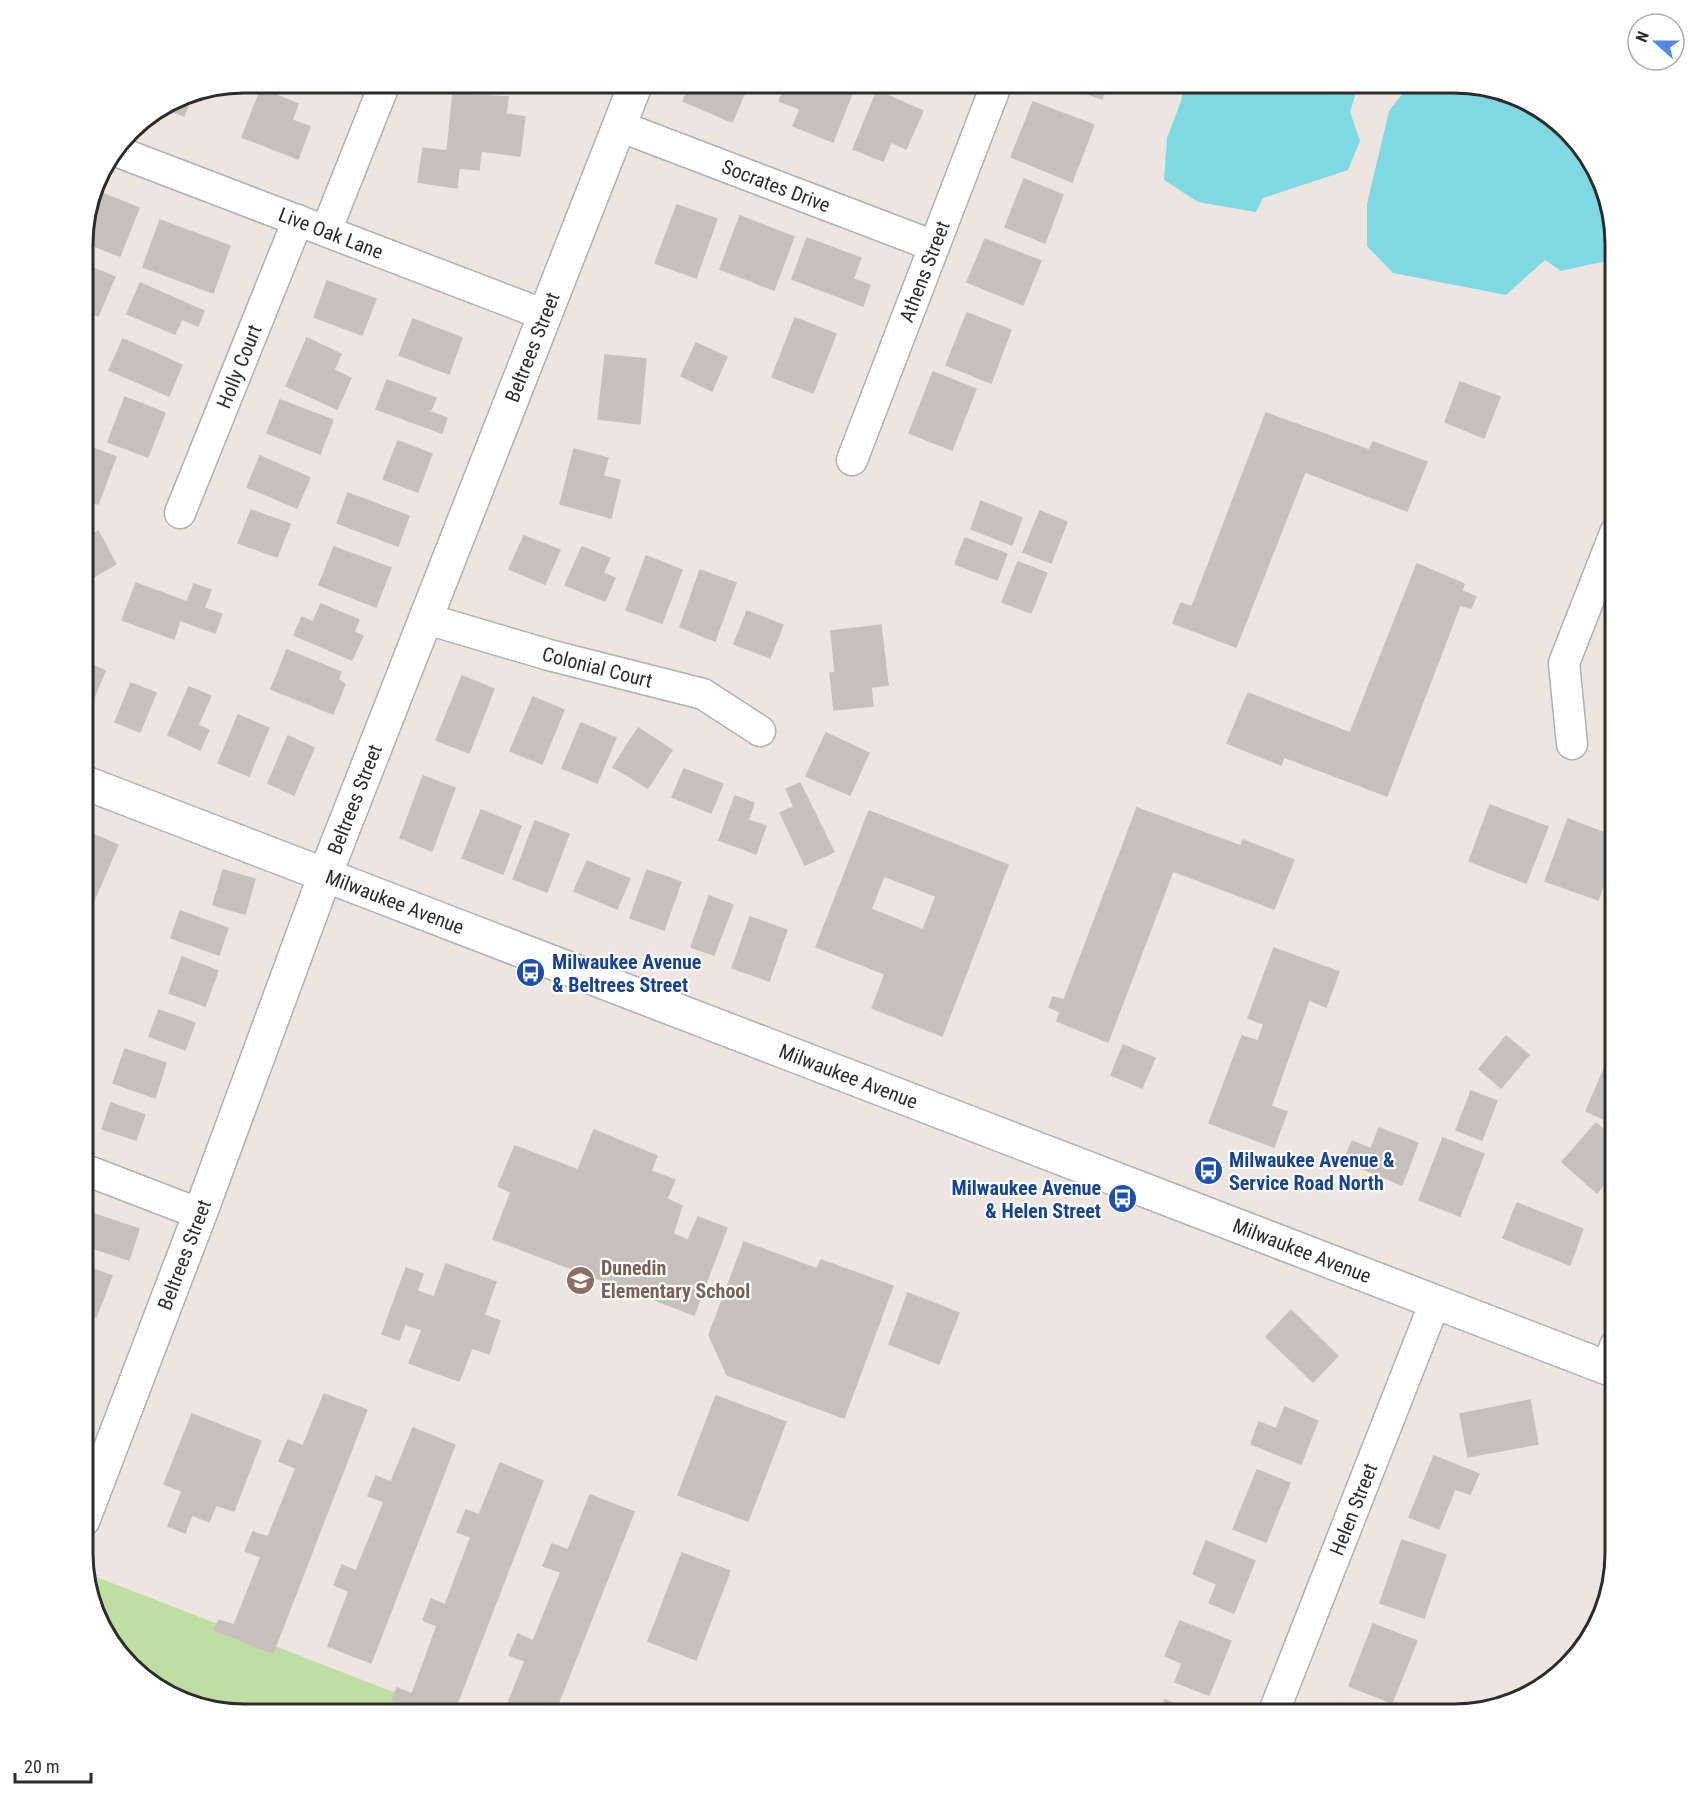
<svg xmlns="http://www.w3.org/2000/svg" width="1698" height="1797" font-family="'Roboto Condensed',sans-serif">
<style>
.green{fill:#c0dda3}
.water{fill:#7fd9e2}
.building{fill:#c5c0bb;stroke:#c8c0ba;stroke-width:1.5;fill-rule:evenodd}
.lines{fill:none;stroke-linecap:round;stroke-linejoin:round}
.minor-casing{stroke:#adb0b7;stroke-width:33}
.tertiary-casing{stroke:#adb0b7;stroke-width:36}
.minor{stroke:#fff;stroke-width:30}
.tertiary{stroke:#fff;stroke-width:33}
.labels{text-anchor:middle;stroke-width:4.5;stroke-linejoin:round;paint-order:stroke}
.street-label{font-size:20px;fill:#2c2c2c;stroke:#fff}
.transit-label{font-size:20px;font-weight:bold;fill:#164399;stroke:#fff;text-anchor:start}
.education-label{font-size:20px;font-weight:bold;fill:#785e54;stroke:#fff;text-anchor:start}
.rim{fill:none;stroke:#2c2c2c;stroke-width:3}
</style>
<rect width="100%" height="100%" fill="#ece5e0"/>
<polygon class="green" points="86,1573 450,1714 244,1714 173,1698 122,1659 91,1605"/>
<g class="water">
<polygon points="1184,83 1359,83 1350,112 1360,141 1348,170 1263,198 1256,212 1198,202 1164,180 1167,138 1181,101"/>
<polygon points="1411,83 1464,83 1526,99 1576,138 1607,192 1615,244 1615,259 1561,271 1545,260 1506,295 1393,273 1367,246 1367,204 1389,111"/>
</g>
<g class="building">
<polygon points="302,83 328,83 325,91"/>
<polygon points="691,83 749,83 732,122 683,101"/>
<polygon points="787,83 856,83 833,142 793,126 800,109 779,101"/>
<polygon points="1057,83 1108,83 1102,99"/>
<polygon points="261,89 298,104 292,120 310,127 298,159 242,137"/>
<polygon points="877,91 923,111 906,149 891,142 883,161 853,149"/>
<polygon points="193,93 184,116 162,107 183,95"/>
<polygon points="453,94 508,97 506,114 525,117 520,156 481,151 479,170 459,168 457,188 418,182 423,148 447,151"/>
<polygon points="1033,102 1094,125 1072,182 1011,157"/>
<polygon points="1024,179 1063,195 1045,243 1005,227"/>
<polygon points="94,190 139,208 120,256 83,242 83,233"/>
<polygon points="677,205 717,219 696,278 655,263"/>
<polygon points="740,216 794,237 774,290 720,269"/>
<polygon points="160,220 230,246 213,293 143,267"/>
<polygon points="807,238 861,258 853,279 870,285 863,306 792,279"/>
<polygon points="985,239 1041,261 1023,305 967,282"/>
<polygon points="83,264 115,277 98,316 83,309"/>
<polygon points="327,281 376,299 362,335 314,317"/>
<polygon points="140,283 204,311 198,326 182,319 175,334 127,314"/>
<polygon points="967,313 1011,330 991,383 946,365"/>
<polygon points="795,318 836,334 813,393 772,377"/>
<polygon points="413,319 462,338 449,374 399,355"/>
<polygon points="307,338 341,354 334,370 351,378 337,409 286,386"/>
<polygon points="123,339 182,365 169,396 109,370"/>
<polygon points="696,343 727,357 712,391 681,376"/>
<polygon points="605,355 646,359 640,424 598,419"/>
<polygon points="933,372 976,389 952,450 909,433"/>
<polygon points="387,380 436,398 430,412 447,418 442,433 376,409"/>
<polygon points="1460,382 1500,397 1484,438 1445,422"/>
<polygon points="125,397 165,413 148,457 108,442"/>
<polygon points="280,400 333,420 320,454 267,433"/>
<polygon points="1266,413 1369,450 1373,442 1427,462 1407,511 1305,472 1236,647 1173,623 1181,603 1192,607"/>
<polygon points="398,441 432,454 418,492 383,479"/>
<polygon points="87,446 116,457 98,504 83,498 83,457"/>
<polygon points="574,449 608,458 603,476 620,480 611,518 560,504"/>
<polygon points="260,456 310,478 297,508 247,487"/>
<polygon points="348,493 409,516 398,546 337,523"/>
<polygon points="981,501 1022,518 1012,545 971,529"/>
<polygon points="251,510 290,524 277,557 238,543"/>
<polygon points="1040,511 1067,522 1051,563 1023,552"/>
<polygon points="98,531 116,564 83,583 83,540"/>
<polygon points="524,536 560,550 545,584 509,569"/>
<polygon points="965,538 1007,554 997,580 955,564"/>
<polygon points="334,547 391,568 376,607 319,585"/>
<polygon points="582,547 610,558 603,573 615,578 605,601 565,585"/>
<polygon points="646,556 682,570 662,623 626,610"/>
<polygon points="1018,562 1047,573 1031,613 1002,602"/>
<polygon points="1417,564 1464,584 1462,591 1476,597 1471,608 1460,605 1387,796 1284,757 1281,765 1227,743 1248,693 1350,733"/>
<polygon points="700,570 736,583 715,641 680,627"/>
<polygon points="136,583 187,602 194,584 211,590 204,608 222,614 215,633 180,620 174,639 122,620"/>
<polygon points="321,604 359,620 354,632 363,636 352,660 294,635 302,617 313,622"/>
<polygon points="747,611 783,625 770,658 734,644"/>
<polygon points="881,625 888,685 871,687 873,706 834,710 830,673 835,673 831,631"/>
<polygon points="287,650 341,672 338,680 345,684 333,714 271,689"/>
<polygon points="83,661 105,671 87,714 83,712"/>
<polygon points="462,676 494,689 469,753 436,740"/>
<polygon points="131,683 156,693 140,732 115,722"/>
<polygon points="189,687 211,696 198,725 209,730 200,750 168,735"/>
<polygon points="533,697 564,710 542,764 510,751"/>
<polygon points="238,715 269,728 249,776 218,763"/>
<polygon points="581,723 616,738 597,783 562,768"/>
<polygon points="638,728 672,750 648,788 613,767"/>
<polygon points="826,733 869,753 850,795 806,776"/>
<polygon points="288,736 314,748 294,795 268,783"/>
<polygon points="684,769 723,784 711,813 672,797"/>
<polygon points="423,776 455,788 432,851 400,838"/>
<polygon points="800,783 834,852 805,865 780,813 794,807 786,789"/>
<polygon points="735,796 754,803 748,820 766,826 756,854 719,840"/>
<polygon points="1490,805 1548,827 1526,883 1469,861"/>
<polygon points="1137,808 1241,846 1243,840 1294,860 1274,909 1173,871 1108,1042 1057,1021 1060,1012 1049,1007 1053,997 1064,1000"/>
<polygon points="481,810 521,826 503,874 462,858"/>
<path d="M869 811 1008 865 942 1036 872 1008 885 974 816 947ZM884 876 936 896 923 930 871 909Z"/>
<polygon points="1568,819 1615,837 1615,853 1598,900 1545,881"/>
<polygon points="535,821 569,834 547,892 513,879"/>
<polygon points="83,830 118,845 89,912 83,909"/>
<polygon points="587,861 630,879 617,909 574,891"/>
<polygon points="223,870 255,879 245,914 213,905"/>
<polygon points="647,870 681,882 664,930 630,918"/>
<polygon points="709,896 733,905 714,955 691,947"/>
<polygon points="180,911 228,928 219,955 171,938"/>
<polygon points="750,917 787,930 769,981 732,968"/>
<polygon points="1274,948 1339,972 1326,1007 1309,1000 1271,1106 1287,1112 1274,1147 1209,1123 1242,1036 1258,1041 1264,1024 1248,1018"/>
<polygon points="182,957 218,971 205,1006 169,993"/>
<polygon points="159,1010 195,1023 185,1050 149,1036"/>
<polygon points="1506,1036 1529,1055 1501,1088 1479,1069"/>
<polygon points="1123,1045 1155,1058 1142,1088 1111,1075"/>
<polygon points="1614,1046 1615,1047 1615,1124 1586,1111"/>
<polygon points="125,1049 166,1063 155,1098 113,1083"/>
<polygon points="1471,1091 1497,1101 1482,1140 1456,1130"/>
<polygon points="111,1103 145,1115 136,1140 102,1129"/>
<polygon points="1596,1123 1615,1140 1615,1171 1597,1193 1562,1162"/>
<polygon points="1379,1128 1418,1143 1402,1185 1344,1161 1352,1141 1371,1149"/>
<polygon points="594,1130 657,1156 651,1171 675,1180 667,1199 682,1206 673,1234 688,1240 698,1217 727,1228 694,1315 493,1239 511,1192 498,1186 515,1146 578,1170"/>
<polygon points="1443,1138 1484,1154 1460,1216 1419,1200"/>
<polygon points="1517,1203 1583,1229 1570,1265 1503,1238"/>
<polygon points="83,1210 139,1229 129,1260 83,1245"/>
<polygon points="744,1242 817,1269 821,1260 893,1286 844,1418 727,1375 709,1335"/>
<polygon points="446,1264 496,1282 484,1315 500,1321 489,1354 472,1348 459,1381 409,1363 422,1330 405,1324 399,1340 382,1334 406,1268 423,1274 417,1291 434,1297"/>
<polygon points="83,1265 112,1276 96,1317 83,1312"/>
<polygon points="908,1293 959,1313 939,1364 889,1344"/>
<polygon points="1291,1310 1338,1356 1313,1382 1266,1337"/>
<polygon points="83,1322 89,1324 83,1340"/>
<polygon points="324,1394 367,1410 273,1653 214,1630 219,1620 234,1625 261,1557 245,1551 253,1532 268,1537 296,1468 279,1461 288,1440 303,1446"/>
<polygon points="716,1396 786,1422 748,1521 678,1495"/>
<polygon points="1530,1400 1538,1444 1468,1457 1460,1414"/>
<polygon points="1285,1407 1318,1421 1301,1464 1251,1444 1259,1422 1276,1429"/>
<polygon points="192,1414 261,1441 234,1511 216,1505 209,1522 192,1515 185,1533 168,1526 182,1491 164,1484"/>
<polygon points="413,1428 455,1445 371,1663 328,1646 349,1591 334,1585 342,1565 356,1571 384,1502 368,1496 376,1476 391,1482"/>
<polygon points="1434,1456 1479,1474 1470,1494 1455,1489 1439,1529 1409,1517"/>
<polygon points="500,1463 543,1481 453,1714 429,1714 392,1700 397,1688 412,1694 437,1626 423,1620 431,1599 445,1605 471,1537 457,1532 466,1510 479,1515"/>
<polygon points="1257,1470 1290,1483 1266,1542 1233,1529"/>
<polygon points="590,1495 634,1512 554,1714 509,1714 504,1713 525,1661 509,1655 518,1634 533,1641 561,1572 543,1566 552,1544 568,1550"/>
<polygon points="1615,1535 1616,1553 1612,1568 1603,1564"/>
<polygon points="1402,1540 1446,1555 1424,1618 1380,1603"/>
<polygon points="1206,1541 1255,1561 1234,1613 1209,1603 1217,1584 1193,1574"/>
<polygon points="682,1553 730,1571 696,1660 648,1641"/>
<polygon points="1594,1615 1600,1618 1599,1624 1580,1648"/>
<polygon points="1180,1621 1231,1641 1209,1695 1175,1682 1182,1663 1165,1656"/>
<polygon points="1373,1624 1417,1641 1392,1703 1349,1686"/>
<polygon points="1165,1700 1202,1714 1160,1714"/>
<polygon points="1341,1703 1371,1714 1336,1714"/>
</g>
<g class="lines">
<defs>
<g id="minor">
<path id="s1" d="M619 126 934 246"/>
<path id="s2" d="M116 151 545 315"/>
<polyline points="326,231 385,83"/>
<path id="s3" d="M852 460 997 83"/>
<path id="s4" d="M180 513 298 220"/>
<path id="s5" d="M427 619 549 655 703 694 760 731"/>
<polyline points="1572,744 1564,663 1615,533"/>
<polyline points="83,1169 200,1214"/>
<polyline points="1607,1368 1615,1346"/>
<path id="s6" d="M1273 1714 1435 1302"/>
</g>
<g id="tertiary">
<path id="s7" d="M83 782 1615 1371"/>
<path id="s8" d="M83 1520 200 1214 325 875 636 83"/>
</g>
</defs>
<use href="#minor" class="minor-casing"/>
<use href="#tertiary" class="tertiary-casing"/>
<use href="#minor" class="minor"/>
<use href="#tertiary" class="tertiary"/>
</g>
<defs>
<symbol id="bus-disc" viewBox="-11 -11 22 22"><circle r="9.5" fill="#1a4fb4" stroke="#fff"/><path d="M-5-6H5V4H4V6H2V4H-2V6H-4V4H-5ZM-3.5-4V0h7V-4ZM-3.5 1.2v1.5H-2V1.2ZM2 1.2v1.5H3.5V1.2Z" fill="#fff"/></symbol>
<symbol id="school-disc" viewBox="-11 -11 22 22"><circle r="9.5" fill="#8d6e63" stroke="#fff"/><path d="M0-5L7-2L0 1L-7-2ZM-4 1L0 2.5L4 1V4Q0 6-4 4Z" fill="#fff"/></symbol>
</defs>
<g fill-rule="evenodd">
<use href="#bus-disc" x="514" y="956" width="33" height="33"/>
<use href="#bus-disc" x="1192" y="1154" width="33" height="33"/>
<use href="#bus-disc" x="1106" y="1182" width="33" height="33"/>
<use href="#school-disc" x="564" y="1264" width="33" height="33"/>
</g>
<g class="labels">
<g class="street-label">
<text dy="7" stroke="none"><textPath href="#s1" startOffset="168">Socrates Drive</textPath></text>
<text dy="7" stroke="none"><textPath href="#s2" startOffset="230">Live Oak Lane</textPath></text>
<text dy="7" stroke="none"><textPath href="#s3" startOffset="202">Athens Street</textPath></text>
<text dy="7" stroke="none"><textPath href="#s8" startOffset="1256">Beltrees Street</textPath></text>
<text dy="7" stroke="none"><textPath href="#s4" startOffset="158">Holly Court</textPath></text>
<text dy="7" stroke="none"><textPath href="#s5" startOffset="177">Colonial Court</textPath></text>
<text dy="7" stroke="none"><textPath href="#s8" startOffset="770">Beltrees Street</textPath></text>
<text dy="7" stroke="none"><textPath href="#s7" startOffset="334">Milwaukee Avenue</textPath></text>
<text dy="7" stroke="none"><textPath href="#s7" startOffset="820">Milwaukee Avenue</textPath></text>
<text dy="7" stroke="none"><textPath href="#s7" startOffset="1306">Milwaukee Avenue</textPath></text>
<text dy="7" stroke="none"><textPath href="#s8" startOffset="284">Beltrees Street</textPath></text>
<text dy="7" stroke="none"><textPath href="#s6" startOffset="220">Helen Street</textPath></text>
</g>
<g class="transit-label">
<text x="552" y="969">Milwaukee Avenue<tspan x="552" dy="23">&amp; Beltrees Street</tspan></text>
<text x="1229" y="1167">Milwaukee Avenue &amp;<tspan x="1229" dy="23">Service Road North</tspan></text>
<text x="1101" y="1195" text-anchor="end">Milwaukee Avenue<tspan x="1101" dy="23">&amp; Helen Street</tspan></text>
</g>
<g class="education-label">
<text x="601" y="1275">Dunedin<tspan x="601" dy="23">Elementary School</tspan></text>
</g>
</g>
<path d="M0 0H1698V1797H0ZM244 93H1454A151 151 0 0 1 1605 244V1553A151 151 0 0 1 1454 1704H244A151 151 0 0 1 93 1553V244A151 151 0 0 1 244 93Z" fill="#fff" fill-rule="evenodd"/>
<path class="rim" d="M244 93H1454A151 151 0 0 1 1605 244V1553A151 151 0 0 1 1454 1704H244A151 151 0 0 1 93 1553V244A151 151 0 0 1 244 93Z"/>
<g transform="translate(1656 42) rotate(291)"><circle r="28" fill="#ffffff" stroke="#ababab" stroke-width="1.5"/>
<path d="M0-4.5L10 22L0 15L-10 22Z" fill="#5388e7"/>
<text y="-9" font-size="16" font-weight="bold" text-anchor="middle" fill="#2c2c2c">N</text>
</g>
<path d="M15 1773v9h76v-9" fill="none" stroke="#2c2c2c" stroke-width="3"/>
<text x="24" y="1773" font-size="18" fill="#2c2c2c" stroke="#ffffff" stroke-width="4.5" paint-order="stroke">20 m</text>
</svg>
